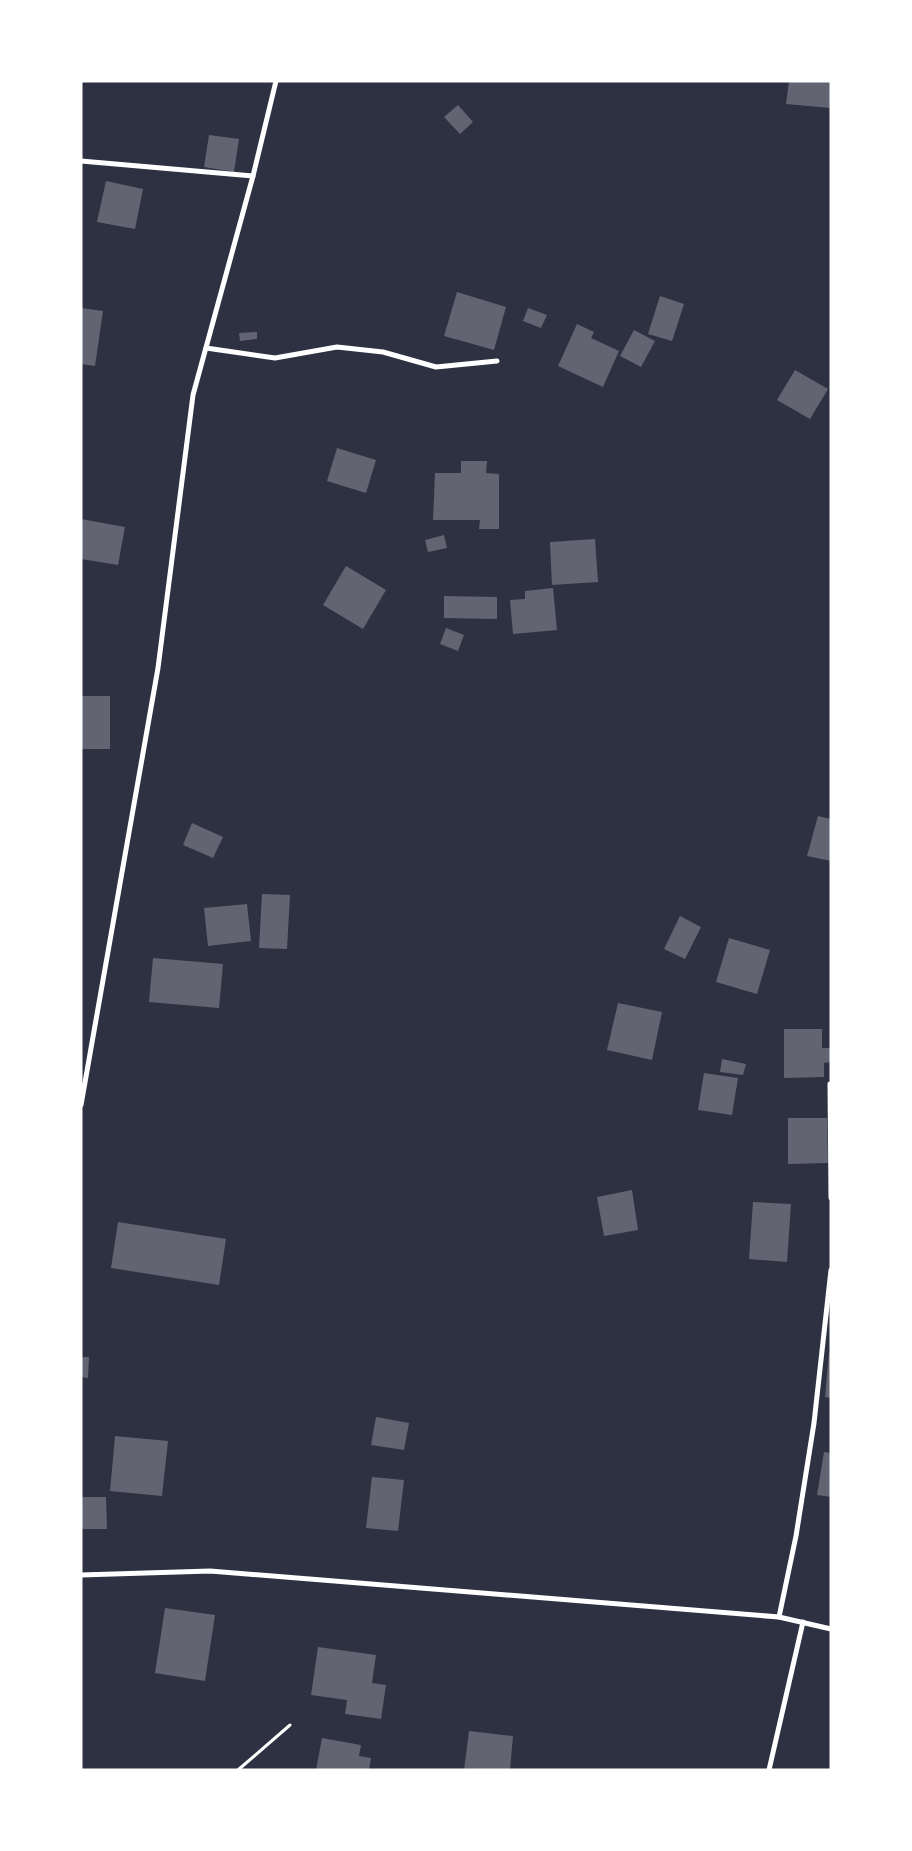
<svg xmlns="http://www.w3.org/2000/svg" width="912" height="1851" font-family="Lora,serif">
<style>
.building{fill:#626471}
.lines{fill:none;stroke-linecap:round;stroke-linejoin:round}
.path{stroke:#fff;stroke-width:3}
.minor{stroke:#fff;stroke-width:5}
</style>
<rect width="100%" height="100%" fill="#2d3142"/>
<g class="building">
<polygon points="789,81 831,81 831,108 786,104"/>
<polygon points="458,105 473,122 460,134 444,117"/>
<polygon points="209,135 239,139 234,172 204,167"/>
<polygon points="106,181 143,189 135,229 97,222"/>
<polygon points="457,292 506,307 494,350 444,336"/>
<polygon points="660,296 684,304 672,341 648,334"/>
<polygon points="81,308 103,311 95,366 81,364"/>
<polygon points="528,308 547,315 541,328 523,321"/>
<polygon points="577,324 594,332 591,338 619,351 603,387 558,366"/>
<polygon points="634,330 655,341 641,367 620,356"/>
<polygon points="257,332 257,339 240,341 239,333"/>
<polygon points="795,370 828,389 810,419 777,400"/>
<polygon points="337,448 376,460 366,493 327,481"/>
<polygon points="461,461 487,461 486,473 499,474 499,529 479,529 480,520 433,520 435,473 461,473"/>
<polygon points="81,519 125,527 118,565 81,559"/>
<polygon points="444,535 447,548 428,552 425,540"/>
<polygon points="595,539 598,582 552,585 550,542"/>
<polygon points="346,566 386,590 363,629 323,605"/>
<polygon points="553,588 557,630 513,634 510,600 525,599 525,591"/>
<polygon points="444,596 497,597 497,619 444,618"/>
<polygon points="446,628 464,635 458,651 440,644"/>
<rect x="81" y="696" width="29" height="53"/>
<polygon points="818,816 831,819 831,861 807,856"/>
<polygon points="192,823 223,837 213,858 183,845"/>
<polygon points="262,894 290,895 287,949 259,948"/>
<polygon points="247,904 251,941 208,946 204,908"/>
<polygon points="680,916 701,927 685,959 664,949"/>
<polygon points="729,938 770,950 757,994 716,982"/>
<polygon points="153,958 223,964 219,1008 149,1002"/>
<polygon points="618,1003 662,1012 652,1060 607,1050"/>
<polygon points="784,1029 822,1029 822,1048 831,1048 831,1062 824,1063 824,1077 784,1078"/>
<polygon points="722,1059 746,1064 743,1075 720,1072"/>
<polygon points="704,1073 738,1078 732,1115 698,1110"/>
<polygon points="788,1118 827,1118 828,1163 788,1164"/>
<polygon points="632,1190 638,1230 604,1236 597,1197"/>
<polygon points="753,1202 791,1204 787,1262 749,1259"/>
<polygon points="118,1222 226,1239 219,1285 111,1268"/>
<polygon points="829,1352 831,1352 831,1398 825,1397"/>
<polygon points="81,1357 89,1357 88,1378 81,1377"/>
<polygon points="376,1417 409,1423 404,1450 371,1445"/>
<polygon points="115,1436 168,1441 162,1496 110,1491"/>
<polygon points="824,1452 831,1453 831,1497 817,1495"/>
<polygon points="372,1477 404,1480 398,1531 366,1528"/>
<polygon points="81,1497 106,1497 107,1529 81,1529"/>
<polygon points="165,1608 215,1615 205,1681 155,1673"/>
<polygon points="318,1647 376,1655 372,1683 386,1685 381,1719 345,1714 347,1700 311,1695"/>
<polygon points="469,1731 513,1736 510,1770 464,1770"/>
<polygon points="322,1738 361,1745 359,1756 371,1758 369,1770 316,1770"/>
</g>
<g class="lines">
<polyline class="path" points="238,1770 290,1725"/>
<g class="minor">
<polyline points="81,161 253,176"/>
<polyline points="206,348 275,358 337,347 383,352 436,367 497,361"/>
<polyline points="830,1084 831,1198"/>
<polyline points="81,1105 158,668 193,395 253,176 276,81"/>
<polyline points="81,1575 210,1571 779,1617 831,1629"/>
<polyline points="779,1617 796,1536 814,1423 831,1270"/>
<polyline points="769,1770 803,1622"/>
</g>
</g>
<rect width="912" height="1851" fill="none" stroke="#ffffff" stroke-width="165"/>
</svg>
